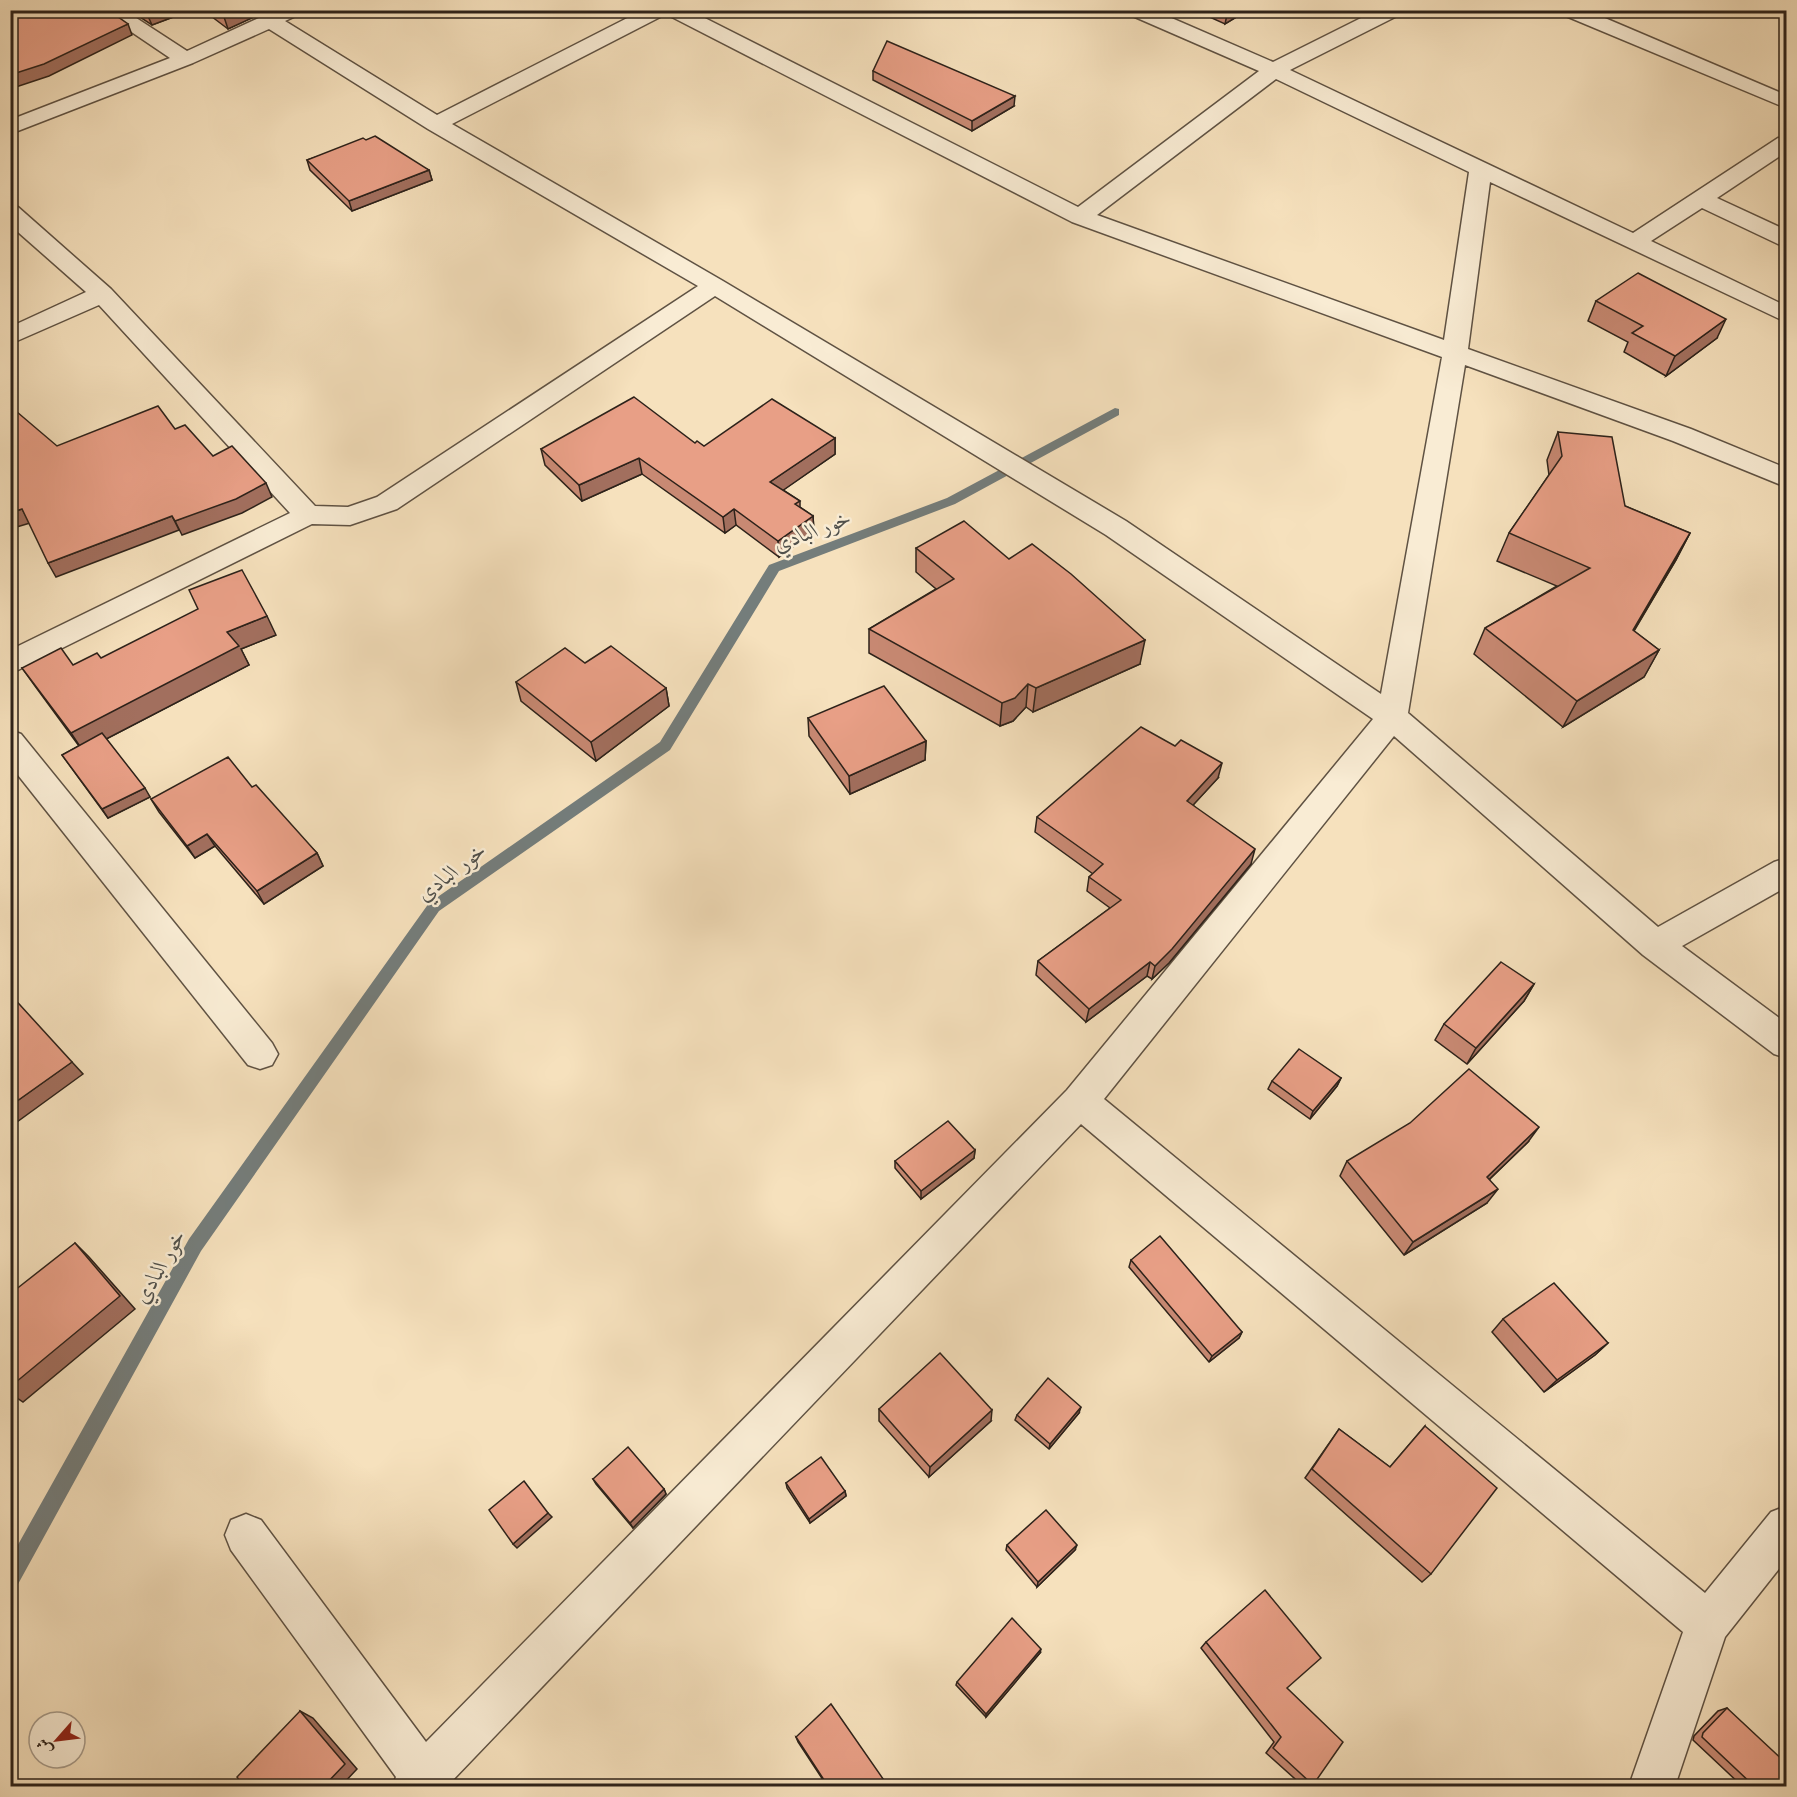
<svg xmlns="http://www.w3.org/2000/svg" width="1797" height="1797" font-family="'IM FELL Great Primer',Amiri,serif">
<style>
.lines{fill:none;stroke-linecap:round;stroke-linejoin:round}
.stream{fill:#747d7b;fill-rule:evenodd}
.minor-casing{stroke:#5f5243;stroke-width:3}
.minor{fill:#f9ecd4;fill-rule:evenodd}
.wall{fill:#c88973;stroke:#2d221a;stroke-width:1.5}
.shaded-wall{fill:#a26f5e;stroke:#2d221a;stroke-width:1.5}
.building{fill:#e89f86;stroke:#2d221a;stroke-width:1.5}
.labels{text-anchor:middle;stroke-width:5;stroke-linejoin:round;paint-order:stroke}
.water-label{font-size:22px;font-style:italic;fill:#50504b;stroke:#f9ecd4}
</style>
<rect width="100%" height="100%" fill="#f6e1bd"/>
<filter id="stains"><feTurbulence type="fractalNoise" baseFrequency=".00333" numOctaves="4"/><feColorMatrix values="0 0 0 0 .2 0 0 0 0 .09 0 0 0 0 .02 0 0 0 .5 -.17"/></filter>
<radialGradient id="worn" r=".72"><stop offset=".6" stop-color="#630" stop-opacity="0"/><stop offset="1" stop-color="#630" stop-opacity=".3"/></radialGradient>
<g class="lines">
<polygon class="stream" points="1115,408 1119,409 1119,415 955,504 779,571 670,750 439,911 201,1251 17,1586 10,1589 10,1559 189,1239 429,903 660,742 769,565 947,498"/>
<defs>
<g id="minor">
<path d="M99 10H124L187 51 276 10H298L296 16 285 21 437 115 643 10H689L1078 207 1259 71 1128 14 1125 10H1153L1273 62 1377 10H1404L1401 14 1290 70 1633 233 1778 138 1786 137V152L1717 198 1786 230V246L1778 244 1702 208 1651 241 1786 306V322L1490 182 1468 349 1691 429 1786 468V487L1673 441 1465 365 1408 713 1658 927 1774 862 1786 858V887L1682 946 1786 1023V1058L1774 1054 1643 955 1394 736 1104 1099 1705 1593 1771 1512 1786 1506V1560L1725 1637 1675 1786H1629L1683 1632 1081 1124 451 1782 453 1786H392L396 1777 231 1550 225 1535 231 1520 246 1514 261 1520 426 1742 1067 1090 1373 719 1106 535 715 296 397 509 350 525 312 524 10 674V650L290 513 99 305 10 344V327L86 292 10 225V205L18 207 111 289 315 506 348 507 377 497 698 286 428 129 269 29 193 63 10 134V120L170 58ZM666 14 1072 222 1442 357 1381 694 1126 521 723 281 452 124ZM1276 79 1469 172 1444 340 1097 215Z"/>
<polygon points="1558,10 1586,10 1786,95 1786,108 1561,14"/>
<polygon points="10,730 21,734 272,1043 278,1054 272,1065 260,1069 248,1065 10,765"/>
</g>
</defs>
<use href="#minor" class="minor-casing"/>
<use href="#minor" class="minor"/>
</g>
<g class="wall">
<polygon points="129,10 192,10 152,25"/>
<polygon points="203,10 269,10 228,29"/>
<polygon points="1194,10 1248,10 1225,24"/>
<polygon points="1317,10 1343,10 1328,17"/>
<polygon points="873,71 1014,106 972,131 873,80"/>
<polygon points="366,140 429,170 432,180 352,211 310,170 307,160"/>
<polygon points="1596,301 1717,338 1666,376 1624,352 1628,342 1588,321"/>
<polygon points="1558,432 1625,506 1690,533 1676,560 1634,631 1659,650 1644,677 1563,727 1474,654 1485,628 1557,586 1497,561 1509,533 1549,475 1547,460"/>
<polygon points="835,438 835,454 783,490 800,501 800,507 813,516 814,532 779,557 736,525 725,533 642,474 582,501 545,465 541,449 695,443 704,446"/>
<polygon points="916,548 1009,559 1140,664 1033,712 1026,707 1013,721 1000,726 869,653 869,629 936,589 916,572"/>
<polygon points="276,635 241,649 249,665 106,739 150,797 108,818 62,755 79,746 35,686 22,668 73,665 101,658"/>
<polygon points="585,663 666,688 669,706 596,761 521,701 516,682"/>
<polygon points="808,718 926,741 925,760 850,794 809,736"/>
<polygon points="1218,778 1193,805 1251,864 1169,963 1152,979 1147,976 1086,1022 1036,975 1038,961 1110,908 1087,891 1089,877 1093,874 1035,832 1037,817"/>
<polygon points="252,787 317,853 323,866 264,904 215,846 195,858 159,812 151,799"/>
<polygon points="1534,984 1524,1001 1467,1064 1435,1040 1444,1024"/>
<polygon points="1341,1078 1337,1086 1310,1119 1268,1089 1272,1081"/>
<polygon points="1528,1142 1490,1179 1487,1203 1404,1255 1340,1176 1347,1161"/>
<polygon points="975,1150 974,1158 921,1199 895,1168 895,1161"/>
<polygon points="1131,1260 1242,1332 1239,1338 1209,1362 1129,1267"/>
<polygon points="1503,1319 1608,1343 1595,1355 1544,1392 1492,1332"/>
<polygon points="879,1409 991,1421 929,1477 879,1421"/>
<polygon points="1079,1413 1049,1449 1015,1420 1017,1415"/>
<polygon points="1425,1426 1431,1574 1422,1582 1305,1478 1339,1429 1390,1467"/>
<polygon points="593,1479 664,1489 666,1494 633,1528 596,1484"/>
<polygon points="786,1483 845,1491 846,1496 810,1523 787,1488"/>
<polygon points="1007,1545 1075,1550 1037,1587 1006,1550"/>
<polygon points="1206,1642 1287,1688 1313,1785 1309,1786 1303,1786 1266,1753 1274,1742 1201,1648"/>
<polygon points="1040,1653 986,1717 956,1685 957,1682"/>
<polygon points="1727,1708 1786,1786 1742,1786 1693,1740 1694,1736 1718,1711"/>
<polygon points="796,1737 888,1786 827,1786 798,1742"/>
</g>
<g class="shaded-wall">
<polygon points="156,10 192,10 152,25 147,14"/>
<polygon points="239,10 269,10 228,29 224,17"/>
<polygon points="1228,10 1248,10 1225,24"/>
<polygon points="1330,10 1343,10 1328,17"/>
<polygon points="128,24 132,35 49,76 10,89 10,75"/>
<polygon points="1015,96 1014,106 972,131 972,121"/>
<polygon points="429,170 432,180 352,211 349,201"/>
<polygon points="1726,319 1717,338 1666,376 1675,356"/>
<polygon points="835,438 835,454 772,498 770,482"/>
<polygon points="639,458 642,474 582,501 579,485"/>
<polygon points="266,483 272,497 242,513 182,535 175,521"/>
<polygon points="22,509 30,523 10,529 10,513"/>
<polygon points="734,509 736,525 725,533 723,517"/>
<polygon points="172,516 179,530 56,577 48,563"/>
<polygon points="813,516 814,532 779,557 778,541"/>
<polygon points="1690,533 1676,560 1618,657 1633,630"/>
<polygon points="267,616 276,635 241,649 249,665 83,751 71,733 227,632"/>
<polygon points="1145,640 1140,664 1033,712 1036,688"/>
<polygon points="1659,650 1644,677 1563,727 1577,701"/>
<polygon points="1028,684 1026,707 1013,721 1000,726 1002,703"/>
<polygon points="666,688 669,706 596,761 591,742"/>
<polygon points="926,741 925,760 850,794 849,776"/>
<polygon points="1222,763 1218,778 1183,816 1187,801"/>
<polygon points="145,788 150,797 108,818 102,809"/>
<polygon points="207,834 215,846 195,858 187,846"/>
<polygon points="1255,849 1251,864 1169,963 1152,979 1155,966"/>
<polygon points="317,853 323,866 264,904 257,891"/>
<polygon points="1150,962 1147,976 1086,1022 1089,1009"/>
<polygon points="1534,984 1524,1001 1467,1064 1476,1048"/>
<polygon points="72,1062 83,1074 10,1127 10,1106"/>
<polygon points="1341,1078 1337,1086 1310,1119 1313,1111"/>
<polygon points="1539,1127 1528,1142 1477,1191 1487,1177"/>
<polygon points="975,1150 974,1158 921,1199 921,1191"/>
<polygon points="1498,1189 1487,1203 1404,1255 1413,1242"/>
<polygon points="75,1243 89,1257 135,1309 23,1402 10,1393 10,1387"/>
<polygon points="1242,1332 1239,1338 1209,1362 1212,1356"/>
<polygon points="1608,1343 1595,1355 1544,1392 1557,1380"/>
<polygon points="1081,1407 1079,1413 1049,1449 1050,1444"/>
<polygon points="992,1410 991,1421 929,1477 930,1467"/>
<polygon points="664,1489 666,1494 633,1528 630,1523"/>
<polygon points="845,1491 846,1496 810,1523 809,1519"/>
<polygon points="548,1513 552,1517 517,1548 513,1544"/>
<polygon points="1077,1545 1075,1550 1037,1587 1038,1582"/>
<polygon points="1041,1649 1040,1653 986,1717 986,1714"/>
<polygon points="300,1711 313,1718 357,1769 341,1786 324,1786"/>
</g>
<g class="building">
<polygon points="10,10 108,10 128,24 44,64 10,75"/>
<polygon points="142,10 156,10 147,14"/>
<polygon points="214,10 239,10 224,17"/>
<polygon points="887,41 1015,96 972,121 873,71"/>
<polygon points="375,136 429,170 349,201 307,160 363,138 366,140"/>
<polygon points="1638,273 1726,319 1675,356 1632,333 1643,326 1596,301"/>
<polygon points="634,397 695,443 697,441 704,446 772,399 835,438 770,482 800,501 795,504 813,516 778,541 734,509 723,517 639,458 579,485 541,449"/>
<polygon points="10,406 57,446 158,406 175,429 185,425 213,456 232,446 266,483 236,499 175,521 172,516 48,563 22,509 10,513"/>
<polygon points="1558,432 1612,437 1625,506 1690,533 1633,630 1659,650 1577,701 1485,628 1590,568 1509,533 1562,456"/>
<polygon points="964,521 1009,559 1032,544 1071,574 1145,640 1036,688 1028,684 1015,698 1002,703 869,629 954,579 916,548"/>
<polygon points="242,570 267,616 227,632 239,646 71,733 22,668 61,648 73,665 97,653 101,658 198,609 189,590"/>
<polygon points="611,646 666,688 591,742 516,682 565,648 585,663"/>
<polygon points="884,686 926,741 849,776 808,718"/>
<polygon points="1141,727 1175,746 1181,740 1222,763 1187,801 1255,849 1172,949 1155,966 1150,962 1089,1009 1038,961 1121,900 1089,877 1103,864 1037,817"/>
<polygon points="102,733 145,788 102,809 62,755"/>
<polygon points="228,757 252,787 256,785 317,853 257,891 207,834 187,846 151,799"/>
<polygon points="1501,962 1534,984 1476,1048 1444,1024"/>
<polygon points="10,994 72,1062 10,1106"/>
<polygon points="1299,1049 1341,1078 1313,1111 1272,1081"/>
<polygon points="1469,1069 1539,1127 1487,1177 1498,1189 1413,1242 1347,1161 1410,1123"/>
<polygon points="948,1121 975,1150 921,1191 895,1161"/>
<polygon points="1160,1236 1242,1332 1212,1356 1131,1260"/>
<polygon points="75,1243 120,1296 10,1387 10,1294"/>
<polygon points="1554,1283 1608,1343 1557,1380 1503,1319"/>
<polygon points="940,1353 992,1410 930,1467 879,1409"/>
<polygon points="1048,1378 1081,1407 1050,1444 1017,1415"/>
<polygon points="1425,1426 1497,1488 1431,1574 1312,1469 1339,1429 1390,1467"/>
<polygon points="628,1447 664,1489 630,1523 593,1479"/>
<polygon points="821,1457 845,1491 809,1519 786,1483"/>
<polygon points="524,1481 548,1513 513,1544 489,1510"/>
<polygon points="1046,1510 1077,1545 1038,1582 1007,1545"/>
<polygon points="1265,1590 1321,1658 1287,1688 1343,1742 1313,1785 1273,1748 1281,1737 1206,1642"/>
<polygon points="1012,1618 1041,1649 986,1714 957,1682"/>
<polygon points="831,1704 888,1786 828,1786 796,1737"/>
<polygon points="1727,1708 1786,1763 1786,1786 1754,1786 1702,1737 1703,1733"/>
<polygon points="300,1711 345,1764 324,1786 239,1786 242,1784 237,1777"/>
</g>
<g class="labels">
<g class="water-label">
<text transform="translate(812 530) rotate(-21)" y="8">خور البادي</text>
<text transform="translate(451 871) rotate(-38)" y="8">خور البادي</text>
<text transform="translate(159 1266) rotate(-60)" y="8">خور البادي</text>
</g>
</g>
<rect width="1797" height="1797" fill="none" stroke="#f6e1bd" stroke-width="36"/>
<rect x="12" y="12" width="1773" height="1773" fill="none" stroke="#2d221a" stroke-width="3"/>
<rect x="18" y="18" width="1761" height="1761" fill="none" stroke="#2d221a" stroke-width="1.5"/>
<g transform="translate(57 1740) rotate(242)"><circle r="28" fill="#f9ecd4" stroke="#a79b8a" stroke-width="1.5"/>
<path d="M0-4.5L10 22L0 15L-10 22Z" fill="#8f2418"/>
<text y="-9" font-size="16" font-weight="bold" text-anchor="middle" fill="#2d221a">ش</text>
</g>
<rect width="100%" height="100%" filter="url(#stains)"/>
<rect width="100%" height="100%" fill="url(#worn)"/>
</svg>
